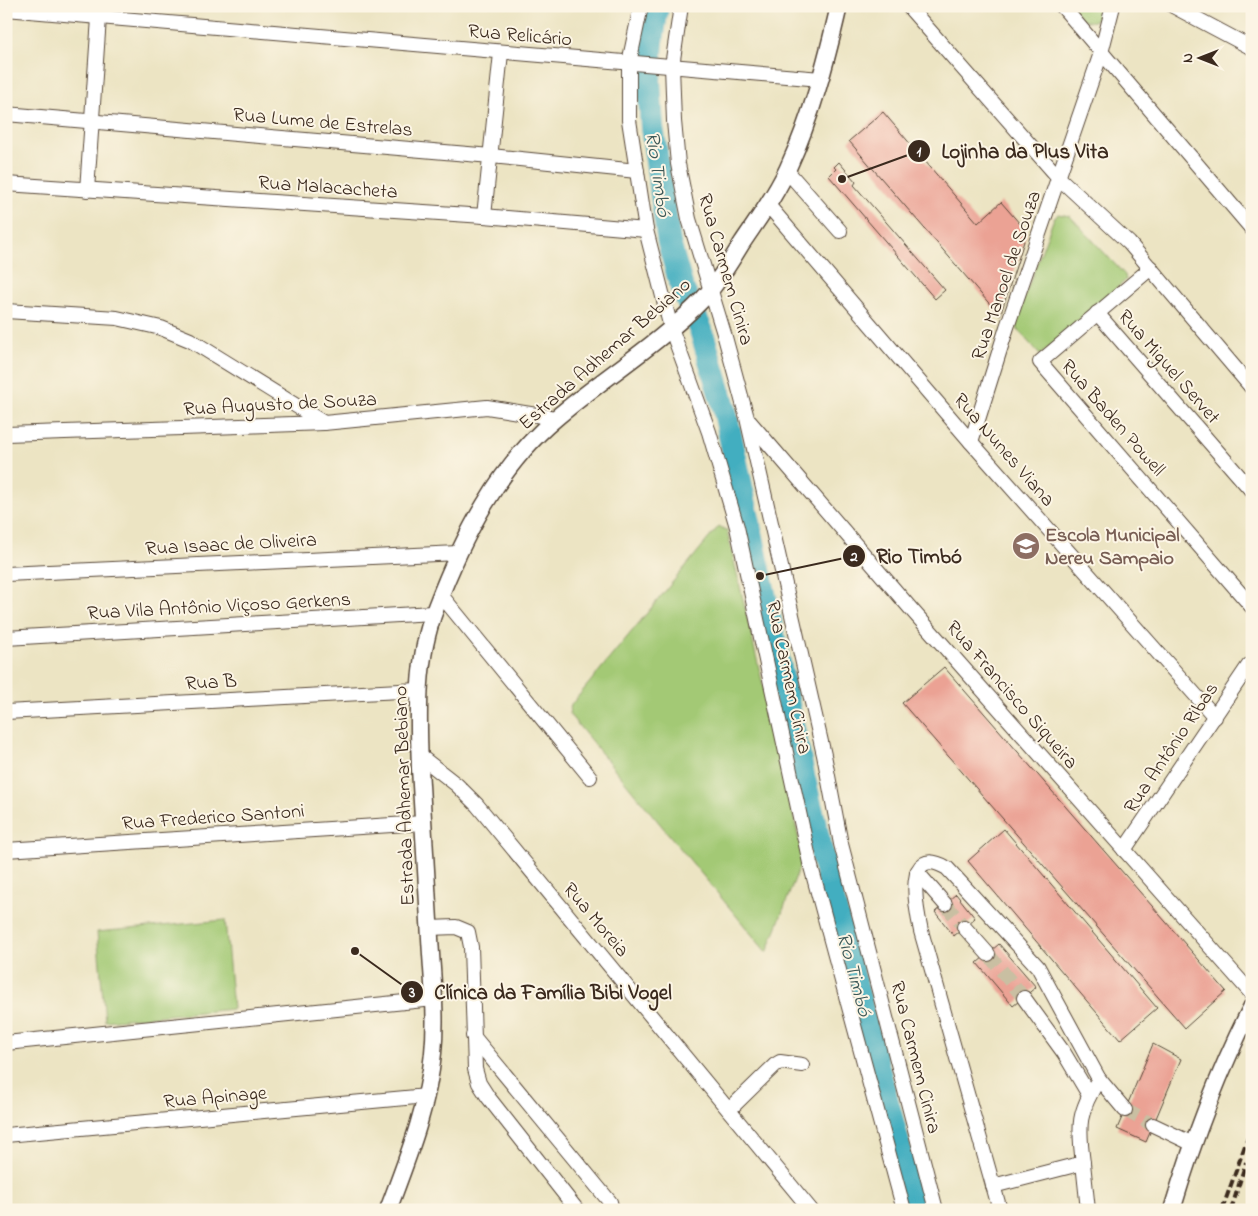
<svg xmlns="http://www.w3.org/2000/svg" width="1258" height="1216" font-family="'Indie Flower',sans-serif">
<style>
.green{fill:#a3c974;stroke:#6f7a49}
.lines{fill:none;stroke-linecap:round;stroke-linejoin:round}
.river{stroke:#42aec0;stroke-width:24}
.building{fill:#eba294}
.minor-tunnel{stroke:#c9bfa2;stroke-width:14;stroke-dasharray:14 7;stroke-linecap:butt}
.minor-casing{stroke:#564637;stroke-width:16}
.major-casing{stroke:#564637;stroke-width:19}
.minor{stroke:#fff;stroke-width:14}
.major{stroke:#fff;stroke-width:16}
.rail{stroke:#3b2a1e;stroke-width:4;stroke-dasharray:8 4;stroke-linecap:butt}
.labels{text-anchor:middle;stroke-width:4;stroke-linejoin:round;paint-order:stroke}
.street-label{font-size:20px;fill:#3b2a1e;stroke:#fcf5e5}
.education-label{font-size:20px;font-weight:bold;fill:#785e54;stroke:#fcf5e5;text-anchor:start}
.water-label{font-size:21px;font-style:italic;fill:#3d5857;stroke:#fcf5e5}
.leader{fill:none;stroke:#3b2a1e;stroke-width:2}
.callout-dot{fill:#3b2a1e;stroke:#fcf5e5;stroke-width:2}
.mark-label{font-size:15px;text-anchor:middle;font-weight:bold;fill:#fff}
.callout-label{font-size:21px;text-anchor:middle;font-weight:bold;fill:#3b2a1e;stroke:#fcf5e5;stroke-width:4;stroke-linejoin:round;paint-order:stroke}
</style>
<rect width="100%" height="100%" fill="#fcf5e5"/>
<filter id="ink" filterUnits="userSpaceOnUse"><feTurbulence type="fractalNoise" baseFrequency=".02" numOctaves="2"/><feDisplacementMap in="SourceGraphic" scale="10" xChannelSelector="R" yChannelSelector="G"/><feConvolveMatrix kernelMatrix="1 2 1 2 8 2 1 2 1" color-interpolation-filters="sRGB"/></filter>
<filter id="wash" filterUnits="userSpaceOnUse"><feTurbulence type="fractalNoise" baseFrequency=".0096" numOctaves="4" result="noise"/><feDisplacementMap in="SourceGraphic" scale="20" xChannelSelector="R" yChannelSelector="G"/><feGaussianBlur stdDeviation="1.12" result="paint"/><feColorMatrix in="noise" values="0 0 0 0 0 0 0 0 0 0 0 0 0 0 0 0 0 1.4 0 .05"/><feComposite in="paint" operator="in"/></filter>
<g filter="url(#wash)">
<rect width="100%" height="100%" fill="#ece4c3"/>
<g class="green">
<path d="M1071 6H1103L1097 20C1084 25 1078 15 1071 6Z"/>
<polygon points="1058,214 1070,216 1125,275 1126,280 1040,355 1017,329 1016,319 1054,218"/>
<polygon points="719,526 727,531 803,857 767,953 569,714 571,705"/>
<polygon points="225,920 233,1009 105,1021 97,932"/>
</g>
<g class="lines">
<polyline class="river" points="657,6 652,40 649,81 652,127 669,243 682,288 701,330 724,407 803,775 834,904 916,1210"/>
</g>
<g id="blocks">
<g class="building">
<polygon points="883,112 978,223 1001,202 1027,232 1000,316 849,141"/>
<polygon points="839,162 856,182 854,185 945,290 935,299 829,176 836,169 834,167"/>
<polygon points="944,667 1226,991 1185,1028 902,703"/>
<polygon points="1004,829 1157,1008 1120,1040 968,861"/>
<polygon points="956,894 975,918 954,936 935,912"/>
<polygon points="999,944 1036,987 1013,1006 977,963"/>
<polygon points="1153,1044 1181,1059 1146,1142 1117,1129"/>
</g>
</g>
</g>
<g filter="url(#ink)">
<use href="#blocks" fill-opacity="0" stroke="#564637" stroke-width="1"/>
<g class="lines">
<g class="minor-tunnel">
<polyline points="945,904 964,927"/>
<polyline points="988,954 1024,998"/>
<polyline points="1125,1110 1153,1125"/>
</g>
<defs>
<g id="minor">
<polyline points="641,6 629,63 629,120 646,230 671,328 709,432 737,527 810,863 904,1210"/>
<polyline points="681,6 672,66 674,121 678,164 689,219 725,337 747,418 824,755 841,844 936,1210"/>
<polyline points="908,6 1059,178 1129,243 1252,388"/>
<polyline points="1062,6 1252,229"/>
<polyline points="1173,6 1252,48"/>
<polyline points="6,9 821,79"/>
<polyline points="6,114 491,156 637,171"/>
<polyline points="787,171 840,231"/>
<polyline points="6,184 484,216 646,230"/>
<polyline points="87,190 99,18"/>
<polyline points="768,205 971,442 1215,717"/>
<polyline points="484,216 501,53"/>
<polyline points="1151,268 1040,362 1252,607"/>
<polyline points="6,311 117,318 161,328 190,340 324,423"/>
<polyline points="1097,313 1252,491"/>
<polyline points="749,421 911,609 1252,994"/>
<polyline points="6,434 324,423 487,407 555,418"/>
<polyline points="971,442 1007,327 1101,53 1113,6"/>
<polyline points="6,574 458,553"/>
<polyline points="441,595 590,777"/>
<polyline points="6,638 433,613"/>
<polyline points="6,712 419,690"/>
<polyline points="420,756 457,785 477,805 811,1210"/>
<polyline points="6,850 423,823"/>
<polyline points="1124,850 1249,665"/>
<polyline points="917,872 945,904"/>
<polyline points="964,927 988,954"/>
<polyline points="429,928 456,927 468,932 471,947 475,1069 479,1083 488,1097 577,1210"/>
<polyline points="1024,998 1064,1053 1089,1095"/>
<polyline points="473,1036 610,1202 612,1210"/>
<polyline points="6,1043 434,999"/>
<polyline points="729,1110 775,1065 780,1062 802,1065"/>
<polyline points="1153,1125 1193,1144"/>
<polyline points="6,1135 427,1096"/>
<polyline points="1083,1163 1088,1210"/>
<path d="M993 1186 1083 1163C1078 1125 1078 1112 1099 1079"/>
<path d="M1000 1210 921 931C916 908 903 843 947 868L1038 967 1099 1079 1125 1110"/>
</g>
<g id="major">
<path d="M388 1210C407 1159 428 1108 433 1053 437 1015 432 976 430 938 427 881 423 825 420 768 418 714 416 658 436 607 462 539 498 467 555 419 603 378 659 344 703 299 718 283 730 262 742 243 758 219 776 195 788 168 812 116 826 62 839 6"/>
<path d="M1172 1210C1193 1140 1219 1071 1252 1006"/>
</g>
</defs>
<use href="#minor" class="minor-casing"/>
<use href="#major" class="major-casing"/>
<use href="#minor" class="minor"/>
<use href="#major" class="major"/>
<g class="rail">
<polyline points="1222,1210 1252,1126"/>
<polyline points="1231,1210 1246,1162"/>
</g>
</g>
</g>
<defs>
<symbol id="school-disc" viewBox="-11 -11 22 22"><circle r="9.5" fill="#8d6e63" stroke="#fcf5e5"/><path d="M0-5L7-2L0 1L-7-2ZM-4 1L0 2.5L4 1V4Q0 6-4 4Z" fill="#fff"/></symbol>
</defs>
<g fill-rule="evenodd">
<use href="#school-disc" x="1010" y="530" width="32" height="32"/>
</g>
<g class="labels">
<g class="street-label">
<text transform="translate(520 34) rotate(5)" y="7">Rua Relicário</text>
<text transform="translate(323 121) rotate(5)" y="7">Rua Lume de Estrelas</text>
<text transform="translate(328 186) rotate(4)" y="7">Rua Malacacheta</text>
<text transform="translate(727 269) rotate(74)" y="7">Rua Carmem Cinira</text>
<text transform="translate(1005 275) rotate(-71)" y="7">Rua Manoel de Souza</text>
<text transform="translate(604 353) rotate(-41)" y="7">Estrada Adhemar Bebiano</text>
<text transform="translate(1170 366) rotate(49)" y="7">Rua Miguel Servet</text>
<text transform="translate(280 403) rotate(-3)" y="7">Rua Augusto de Souza</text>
<text transform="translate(1114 417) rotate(49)" y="7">Rua Baden Powell</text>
<text transform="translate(1005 449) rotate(49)" y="7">Rua Nunes Viana</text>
<text transform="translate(231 543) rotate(-3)" y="7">Rua Isaac de Oliveira</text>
<text transform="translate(219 605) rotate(-3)" y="7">Rua Vila Antônio Viçoso Gerkens</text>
<text transform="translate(790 677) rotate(78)" y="7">Rua Carmem Cinira</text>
<text transform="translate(211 681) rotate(-3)" y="7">Rua B</text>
<text transform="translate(1013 694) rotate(49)" y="7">Rua Francisco Siqueira</text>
<text transform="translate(1170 747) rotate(-56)" y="7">Rua Antônio Ribas</text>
<text transform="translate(403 796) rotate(-92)" y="7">Estrada Adhemar Bebiano</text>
<text transform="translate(213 816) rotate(-4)" y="7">Rua Frederico Santoni</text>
<text transform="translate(597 919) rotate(50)" y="7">Rua Moreia</text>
<text transform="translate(917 1057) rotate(76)" y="7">Rua Carmem Cinira</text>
<text transform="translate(215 1096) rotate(-5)" y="7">Rua Apinage</text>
</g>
<g class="education-label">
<text x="1045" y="541">Escola Municipal<tspan x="1045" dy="23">Nereu Sampaio</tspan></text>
</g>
<g class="water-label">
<text transform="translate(659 174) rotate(82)" y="7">Rio Timbó</text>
<text transform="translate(855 974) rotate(75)" y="7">Rio Timbó</text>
</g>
</g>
<path class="leader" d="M842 179L919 151M760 576L854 556M355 951L412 992"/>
<g class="callout-dot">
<circle cx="842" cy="179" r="5"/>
<circle cx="760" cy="576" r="5"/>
<circle cx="355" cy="951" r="5"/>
<circle cx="919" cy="151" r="12"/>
<circle cx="854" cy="556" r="12"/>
<circle cx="412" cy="992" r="12"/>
</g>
<g class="mark-label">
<text x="919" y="156">1</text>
<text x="854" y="561">2</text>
<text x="412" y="997">3</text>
</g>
<g class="callout-label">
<text x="1025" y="158">Lojinha da Plus Vita</text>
<text x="919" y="563">Rio Timbó</text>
<text x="553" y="999">Clínica da Família Bibi Vogel</text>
</g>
<rect width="1258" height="1216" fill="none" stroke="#fcf5e5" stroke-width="25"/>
<g transform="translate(1200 58) rotate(270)" stroke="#fcf5e5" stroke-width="4" paint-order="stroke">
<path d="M0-4L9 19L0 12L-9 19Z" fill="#3b2a1e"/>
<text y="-8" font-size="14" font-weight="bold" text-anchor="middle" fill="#3b2a1e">N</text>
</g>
</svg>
